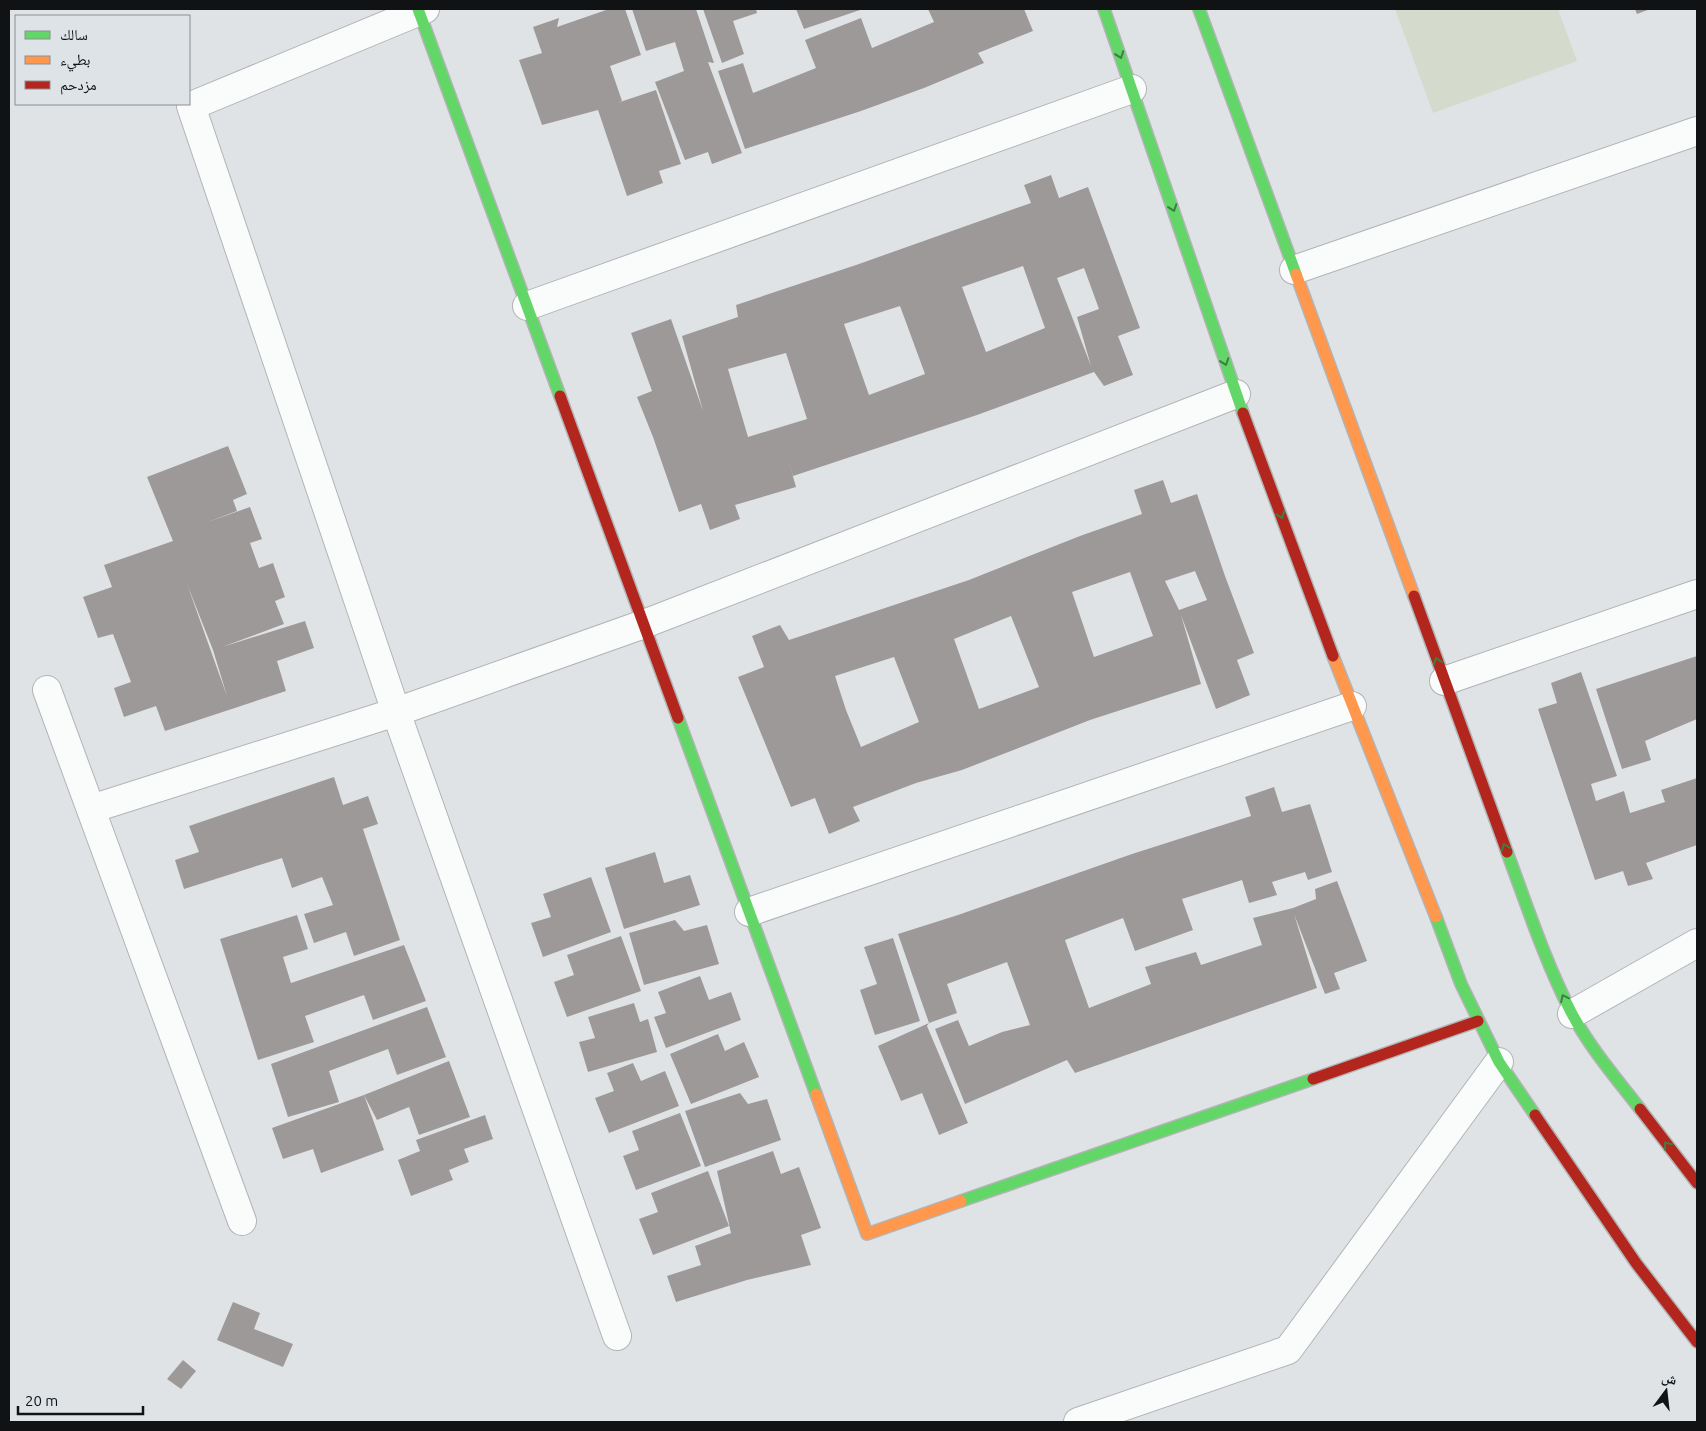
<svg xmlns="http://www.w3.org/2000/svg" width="1706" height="1431" font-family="Ubuntu,'Noto Naskh Arabic',sans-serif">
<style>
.green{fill:#d4dbcd}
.building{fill:#9e9999;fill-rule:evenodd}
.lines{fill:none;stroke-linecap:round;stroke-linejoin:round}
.street-casing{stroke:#b2b4b6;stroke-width:30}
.fast-casing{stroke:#b2b4b6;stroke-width:14}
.slow-casing{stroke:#b2b4b6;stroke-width:14}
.jam-casing{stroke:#b2b4b6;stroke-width:14}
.street{stroke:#fafbfb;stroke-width:28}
.fast{stroke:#63d668;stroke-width:11}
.slow{stroke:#ff974d;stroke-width:11}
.jam{stroke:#b3261e;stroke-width:11}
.oneway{stroke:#3e7e42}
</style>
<rect width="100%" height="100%" fill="#e0e3e5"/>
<polygon class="green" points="1395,9 1558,9 1577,61 1433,113"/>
<g class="building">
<polygon points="609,9 625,9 641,55 610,66 622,101 617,103 656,90 681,164 659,171 663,183 627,196 598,110 542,125 519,60 542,53 533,27 559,18 557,27"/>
<polygon points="632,9 696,9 714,63 708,62 742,153 712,164 708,152 685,160 655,82 684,71 675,42 646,51"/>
<polygon points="703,9 756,9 757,13 733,21 744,54 722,63"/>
<polygon points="796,9 863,9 804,29"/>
<polygon points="928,9 1024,9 1033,31 978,53 984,63 924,88 861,111 745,149 718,71 743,63 753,93 816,68 805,40 861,18 872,48 934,22"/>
<polygon points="1635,9 1650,9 1637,14"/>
<path d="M1051 175 1059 198 1088 187 1140 328 1118 336 1133 375 1104 386 1094 372 977 415 793 476 788 459 796 487 735 505 740 519 710 530 701 504 679 512 653 437 637 397 652 391 631 333 671 319 703 411 682 336 738 317 736 305 856 265 1031 203 1024 185ZM1023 266 1045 328 986 352 962 287ZM1084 268 1099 309 1077 317 1091 366 1057 278ZM900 306 925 374 869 395 844 324ZM786 353 807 419 748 437 728 369Z"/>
<path d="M228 446 247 494 233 500 237 511 205 523 250 507 262 539 250 543 259 568 273 563 285 597 275 601 284 624 222 647 305 621 314 648 277 661 286 691 165 731 156 706 124 717 114 688 131 682 113 634 98 638 83 597 112 587 104 565 173 541 147 477ZM187 584 213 650 227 696Z"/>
<path d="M1163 480 1171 503 1197 494 1225 576 1254 653 1237 660 1250 695 1216 709 1181 615 1201 684 1090 720 962 770 916 783 853 807 860 821 829 834 815 798 791 807 738 677 764 667 752 636 780 625 789 640 969 580 1080 536 1142 514 1134 490ZM1195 571 1207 600 1179 610 1165 581ZM1130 572 1153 636 1094 657 1072 592ZM1011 616 1039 687 979 709 954 639ZM894 657 919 722 861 747 846 710 835 676Z"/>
<polygon points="1697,656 1697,719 1645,741 1651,760 1622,769 1596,689"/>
<polygon points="1581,672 1617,776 1591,784 1596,801 1624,791 1630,813 1665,802 1661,790 1697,778 1697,845 1646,863 1653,879 1628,886 1623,871 1595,880 1538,709 1557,703 1551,683"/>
<polygon points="334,777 343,805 368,796 378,824 363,829 400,940 354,956 346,932 314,943 304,914 333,905 322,877 292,888 282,858 184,889 175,860 199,852 189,826"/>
<polygon points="1274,787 1282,812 1310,804 1332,872 1308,880 1305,872 1272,882 1277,895 1249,903 1242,880 1182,899 1193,930 1135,951 1123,918 1065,940 1089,1008 1151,984 1145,967 1196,952 1201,965 1262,945 1253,918 1293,908 1316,899 1315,889 1337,881 1367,961 1334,973 1340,989 1325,994 1294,914 1317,988 1075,1073 1067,1060 965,1104 935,1029 958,1020 969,1046 1002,1032 1030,1025 1007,962 947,984 957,1013 929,1023 898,934 958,915 1132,854 1251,816 1245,797"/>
<polygon points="655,852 664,883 690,875 700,905 624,929 605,868"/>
<polygon points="591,877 611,932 543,957 531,923 551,917 543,894"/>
<polygon points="297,915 308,949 283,957 291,983 404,945 426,1001 373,1020 364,995 305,1016 314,1042 258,1060 220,939"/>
<polygon points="675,920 684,931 707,925 719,964 644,985 629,933"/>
<polygon points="621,936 641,991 567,1017 554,982 574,975 567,955"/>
<polygon points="893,938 920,1021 875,1035 860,990 877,984 864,947"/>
<polygon points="700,976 709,1000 731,992 741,1020 666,1048 654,1017 666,1013 658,992"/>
<polygon points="634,1003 640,1022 648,1019 657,1052 588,1072 579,1042 595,1038 588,1017"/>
<polygon points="427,1007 446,1057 397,1075 388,1049 329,1071 339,1102 288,1117 271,1064"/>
<polygon points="929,1023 927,1026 968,1123 939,1135 922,1093 901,1101 878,1046"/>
<polygon points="718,1034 725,1051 744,1042 759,1077 691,1104 670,1054"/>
<polygon points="449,1061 470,1117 419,1135 409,1107 377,1120 364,1095 384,1150 321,1173 313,1149 283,1159 272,1128 364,1095"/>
<polygon points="633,1063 641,1081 665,1071 679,1106 609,1133 595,1098 614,1091 607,1073"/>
<polygon points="740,1093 748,1104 767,1099 781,1140 705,1167 685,1111"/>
<polygon points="680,1113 701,1166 636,1190 623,1156 639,1150 632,1131"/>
<polygon points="485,1115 493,1139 464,1149 469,1162 449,1170 453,1180 411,1196 398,1160 420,1151 416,1140"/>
<polygon points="773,1151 781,1174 799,1167 821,1228 801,1235 811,1265 747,1280 676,1302 667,1276 701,1265 695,1246 731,1233 717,1171"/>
<polygon points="708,1171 729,1226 653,1255 639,1219 658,1212 651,1193"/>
<polygon points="233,1302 260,1313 254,1329 293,1344 283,1367 217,1340"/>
<polygon points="183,1360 196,1371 181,1389 167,1379"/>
</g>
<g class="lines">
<defs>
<g id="street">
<polyline points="425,9 191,106 396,712 617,1336"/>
<polyline points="1294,270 1697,131"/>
<polyline points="527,306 1132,89"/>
<polyline points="1444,681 1697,594"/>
<polyline points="47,690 242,1221"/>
<polyline points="91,809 396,712 644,624 1236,394"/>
<polyline points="749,912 1352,706"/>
<polyline points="1572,1014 1697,943"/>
<polyline points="1078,1422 1288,1350 1499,1062"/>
</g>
<g id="fast">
<polyline points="418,9 560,396"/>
<polyline points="1104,9 1243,413"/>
<polyline points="1199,9 1296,274"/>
<polyline points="678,718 816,1094"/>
<path d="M1507 852C1527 906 1545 961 1571 1012 1590 1048 1616 1078 1640 1109"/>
<polyline points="1436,917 1461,984 1499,1062 1535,1115"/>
<polyline points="961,1201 1313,1079"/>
</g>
<g id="slow">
<polyline points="1296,274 1414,596"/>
<polyline points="1333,656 1436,917"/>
<polyline points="816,1094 867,1234 961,1201"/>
</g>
<g id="jam">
<polyline points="560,396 678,718"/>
<polyline points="1243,413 1333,656"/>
<polyline points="1414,596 1507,852"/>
<polyline points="1313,1079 1478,1021"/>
<polyline points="1640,1109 1697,1183"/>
<polyline points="1535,1115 1636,1263 1697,1342"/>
</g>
</defs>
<use href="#street" class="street-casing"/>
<use href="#fast" class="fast-casing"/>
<use href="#slow" class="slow-casing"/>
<use href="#jam" class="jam-casing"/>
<use href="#street" class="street"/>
<use href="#fast" class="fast"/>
<use href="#slow" class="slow"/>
<use href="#jam" class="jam"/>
</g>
<defs><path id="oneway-chevron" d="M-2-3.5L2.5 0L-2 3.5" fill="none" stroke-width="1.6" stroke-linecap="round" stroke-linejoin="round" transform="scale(1.25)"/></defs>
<g class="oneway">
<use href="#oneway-chevron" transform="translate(1120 55) rotate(70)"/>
<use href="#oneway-chevron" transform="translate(1173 208) rotate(71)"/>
<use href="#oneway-chevron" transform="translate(1225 362) rotate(71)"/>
<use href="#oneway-chevron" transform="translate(1281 515) rotate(69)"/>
<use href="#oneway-chevron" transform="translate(1437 661) rotate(-110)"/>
<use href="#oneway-chevron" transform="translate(1505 847) rotate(-110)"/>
<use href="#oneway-chevron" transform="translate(1564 998) rotate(-116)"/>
<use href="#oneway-chevron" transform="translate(1667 1145) rotate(-128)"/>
</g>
<rect width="1706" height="1431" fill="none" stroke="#111214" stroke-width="20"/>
<rect x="15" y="15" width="175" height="90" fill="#dee3e7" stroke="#8c8f93"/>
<rect x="25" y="31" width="25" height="8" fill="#63d668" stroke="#8c8f93"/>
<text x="60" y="40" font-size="15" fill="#111214">سالك</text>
<rect x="25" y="56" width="25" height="8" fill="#ff974d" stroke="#8c8f93"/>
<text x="60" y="65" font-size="15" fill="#111214">بطيء</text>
<rect x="25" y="81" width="25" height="8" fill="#b3261e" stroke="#8c8f93"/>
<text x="60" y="90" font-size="15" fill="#111214">مزدحم</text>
<g transform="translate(1666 1391) rotate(15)" stroke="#dee3e7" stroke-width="4" paint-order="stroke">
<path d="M0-4L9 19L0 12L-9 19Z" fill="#111214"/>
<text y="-8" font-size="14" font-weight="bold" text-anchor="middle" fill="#111214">ش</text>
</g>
<path d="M18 1406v8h125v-8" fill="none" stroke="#111214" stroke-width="2.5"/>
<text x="25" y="1406" font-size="15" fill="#111214" stroke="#dee3e7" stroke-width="4" paint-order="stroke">20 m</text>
</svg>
